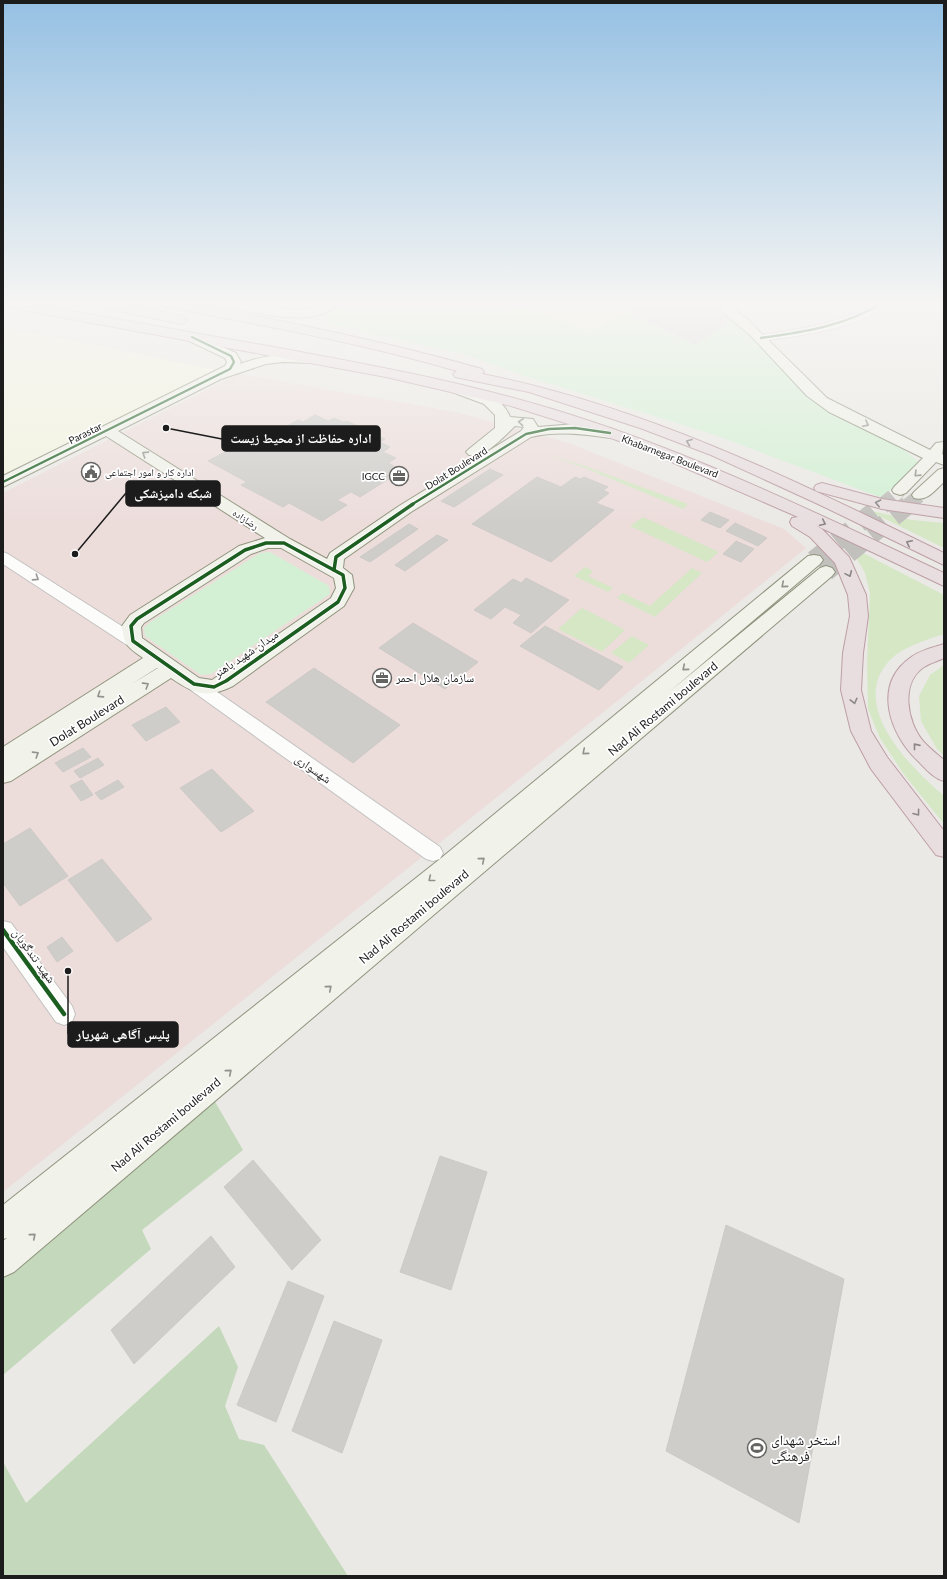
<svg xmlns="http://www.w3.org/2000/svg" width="947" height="1579" font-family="Lato,'Noto Naskh Arabic',sans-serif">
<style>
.commercial{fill:#ecdddb}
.education{fill:#f3f4e0}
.religious{fill:#d8d8d6}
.grass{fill:#d5e7c5}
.forest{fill:#c4d8bb}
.park{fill:#d3f0d4}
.building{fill:#cecdca;stroke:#cdcac6}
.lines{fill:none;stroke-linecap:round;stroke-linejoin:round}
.secondary-tunnel-far1{stroke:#c1c0bd;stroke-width:14;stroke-dasharray:14 7;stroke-linecap:butt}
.secondary-tunnel{stroke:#c1c0bd;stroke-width:19;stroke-dasharray:19 10;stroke-linecap:butt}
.street-casing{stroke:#c3c2c1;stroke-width:2}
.secondary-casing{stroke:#90937e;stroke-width:2}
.highway-casing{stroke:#bd9ea5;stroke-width:2}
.street{fill:#fcfcfb;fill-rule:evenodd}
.secondary{fill:#f1f2ea;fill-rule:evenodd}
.highway{fill:#e8dedf;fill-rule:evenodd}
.cycleway-far2-casing{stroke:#fff;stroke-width:4}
.cycleway-far1-casing{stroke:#fff;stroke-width:5.5}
.cycleway-casing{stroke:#fff;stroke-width:7}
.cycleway-far2{stroke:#1b5e20;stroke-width:2.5}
.cycleway-far1{stroke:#1b5e20;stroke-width:3.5}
.cycleway{stroke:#1b5e20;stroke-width:4.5}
.oneway{stroke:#91928d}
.oneway2{stroke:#8c8787}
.oneway3{stroke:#979797}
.labels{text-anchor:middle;stroke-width:3.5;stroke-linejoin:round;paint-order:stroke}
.far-street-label{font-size:10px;fill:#1c1c1c;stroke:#fff}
.far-poi-label{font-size:10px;fill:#1c1c1c;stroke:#fff;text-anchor:start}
.street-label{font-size:12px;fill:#1c1c1c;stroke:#fff}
.poi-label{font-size:12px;fill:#1c1c1c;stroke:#fff;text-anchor:start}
.near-poi-label{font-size:14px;fill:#1c1c1c;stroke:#fff;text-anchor:start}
.leader{fill:none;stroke:#1c1c1c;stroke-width:1.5}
.callout-dot{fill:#1c1c1c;stroke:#fff;stroke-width:1.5}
.callout{fill:#1c1c1c;stroke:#1c1c1c;stroke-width:1.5}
.callout-label{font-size:13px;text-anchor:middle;font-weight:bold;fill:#fff}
</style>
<rect width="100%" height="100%" fill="#eae9e5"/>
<polygon class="commercial" points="238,374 456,412 566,442 784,529 806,548 621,698 3,1192 3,493"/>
<g class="education">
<polygon points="513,303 643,303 589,331"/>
<polygon points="3,327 217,370 3,474"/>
</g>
<polygon class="religious" points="645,303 704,303 733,320 695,345 628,311"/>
<g class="grass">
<path d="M252 303H322C304 318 272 307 252 303Z"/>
<polygon points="546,455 585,466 688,504 683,509 585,468"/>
<polygon points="867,510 912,520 944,523 944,548"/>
<polygon points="643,517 719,552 707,562 630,526"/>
<path d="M857 550 944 595V634C926 640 902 647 889 661 848 706 911 768 944 796V824L903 773 880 738 868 709 867 662 870 593 865 573 853 552Z"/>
<polygon points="585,567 593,571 588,576 613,588 608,592 574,576"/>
<polygon points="692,568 702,573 655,617 617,598 623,593 650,606"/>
<polygon points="582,608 625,630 602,652 558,629"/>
<polygon points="632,636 649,645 629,663 611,653"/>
<polygon points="944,665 944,756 937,749 921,721 919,696 930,675"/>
</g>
<g class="forest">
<polygon points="214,1100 243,1150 142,1230 151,1249 3,1375 3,1277"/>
<polygon points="219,1326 238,1367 225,1406 239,1439 264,1445 348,1576 3,1576 3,1462 26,1503"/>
</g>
<g class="park">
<polygon points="342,303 513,303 589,331 626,312 695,345 733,320 778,366 814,399 897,445 918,461 902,481 880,497 712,434 525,376 464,354 328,324 328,315"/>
<polygon points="270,552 329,586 330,594 211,674 201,675 145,636 144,628 149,623 260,553"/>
</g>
<g class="building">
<polygon points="315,415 328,421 334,418 343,422 347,421 385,439 380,442 390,447 383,452 396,458 388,463 394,466 389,469 398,473 360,497 351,492 337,500 347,505 322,521 289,503 283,507 241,485 247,482 208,461 236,446 250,453 261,447 255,444 298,420 303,422"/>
<polygon points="490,469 503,475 454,507 441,501"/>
<polygon points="537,477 561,487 575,477 580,479 584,477 608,487 603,490 609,493 596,503 614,510 551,562 472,524"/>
<polygon points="710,512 729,520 720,528 701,520"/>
<polygon points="735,523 767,538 758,546 726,531"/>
<polygon points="409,524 418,529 370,562 360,557"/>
<polygon points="437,535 448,540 405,571 395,565"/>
<polygon points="736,541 754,549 741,562 723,554"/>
<polygon points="526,578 569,600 531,633 513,623 521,615 505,607 491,619 474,610 513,579 521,583"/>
<polygon points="413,623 478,662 445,689 379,648"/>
<polygon points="545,626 623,667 599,690 520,646"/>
<polygon points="314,668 400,725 353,763 266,702"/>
<polygon points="166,707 180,722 146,741 132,725"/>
<polygon points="83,748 91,757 63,772 55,763"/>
<polygon points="98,758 104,765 80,778 74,771"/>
<polygon points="212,769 254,811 221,832 180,788"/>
<polygon points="82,780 93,795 81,801 70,786"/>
<polygon points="118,780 124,787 101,800 95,793"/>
<polygon points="30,828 68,876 20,906 3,883 3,844"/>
<polygon points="102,859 152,919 117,942 68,880"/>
<polygon points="62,937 73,951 57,962 47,947"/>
<polygon points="440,1156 487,1172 451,1290 400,1272"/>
<polygon points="253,1160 321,1240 292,1270 224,1187"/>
<polygon points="726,1225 844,1279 799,1523 666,1451"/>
<polygon points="211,1236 235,1267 134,1364 111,1330"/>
<polygon points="288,1281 324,1296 276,1422 237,1405"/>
<polygon points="334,1321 382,1340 342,1453 292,1431"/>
</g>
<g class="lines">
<g class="secondary-tunnel-far1">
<polyline points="882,505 900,490"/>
<polyline points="908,505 920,495"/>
</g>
<g class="secondary-tunnel">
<polyline points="814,560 883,504"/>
<polyline points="826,572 909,504"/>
</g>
<defs>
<g id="street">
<path d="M874 303H887C868 328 791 337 761 341L755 338 761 335C800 329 840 324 874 303Z"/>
<polygon points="3,552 8,554 139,637 141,641 139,645 133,647 127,645 3,564"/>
<polygon points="194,678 200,680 440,847 443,853 440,859 433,861 426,859 188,688 185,684 188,680"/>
<polygon points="3,921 11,923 72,1006 75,1014 72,1022 64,1025 56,1022 3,947"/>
</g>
<g id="secondary">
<path d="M224 303H248L296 310 308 309 323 303H338C319 330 252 312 226 306Z"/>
<polygon points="712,303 727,303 748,320 827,398 930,450 936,443 944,442 942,454 944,455 944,465 936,462 906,493 900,495 894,493 892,490 894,487 923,458 829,412 807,396 751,336"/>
<path d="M192 333 236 353 241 362 240 364C267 354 284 354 313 355L318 356 320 359 318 362 313 363 283 362 266 364 221 379 118 431 290 539 327 559 330 553 399 506 521 431 524 427 515 426C504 436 485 459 469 455L466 452 469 449 495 428V415L484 404 452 392 450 389 452 386 457 385C476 390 503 396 510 417L533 419 538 427 575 424 610 428 615 430 618 433 615 436 610 438C582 434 558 431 531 437L411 512 344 559 343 568 352 575 354 588 344 606 233 686C207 699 194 694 171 678L11 781 3 783V747L143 658C128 647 124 646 122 626L130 615 239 546 265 538 106 436 3 487V476L225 366 227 362 225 358 187 340 185 337 187 334ZM268 548H281L334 578 336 588 331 598 212 680 199 678 142 638 141 627 144 623 251 554ZM157 668H158L130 685Z"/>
<path d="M944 468V482C935 490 927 502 914 498L912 495 914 492 938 470Z"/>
<polygon points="814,555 820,556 823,560 820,564 669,692 820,568 826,566 832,568 835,572 832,576 14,1272 3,1277 3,1241 7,1238 3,1239 3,1205 440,859 808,556"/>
</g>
<g id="highway">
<path d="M3 303H27C111 318 195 333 279 348 371 365 463 382 552 409 688 450 816 513 944 573V586L815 525 822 529 849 557 866 595 868 616 863 653 861 690 871 731 887 757 944 831V857L936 855 871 769 851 731 841 690 843 653 850 616 848 595 835 563 810 537 792 526 790 522 792 518 798 517 644 450 594 432 511 406 386 377 5 307 3 306Z"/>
<polygon points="92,303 117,303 182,316 188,320 182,324 98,307"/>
<path d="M159 303C196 303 233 312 270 319 341 333 412 349 482 369L484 372 482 374C645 406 796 481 944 553V565L818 504 711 455 640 428 529 392 455 377 453 374 457 371C361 343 263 325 165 307Z"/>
<polygon points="822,483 882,499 944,508 944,518 882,509 816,491 814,488 816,485"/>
<path d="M944 644V658C938 661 930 663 924 667 900 683 907 722 923 741 929 748 937 754 944 760V781C933 778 926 769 918 761 890 735 872 685 910 658 918 651 934 647 944 644Z"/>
</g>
</defs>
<use href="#street" class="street-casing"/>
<use href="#secondary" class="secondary-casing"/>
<use href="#highway" class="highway-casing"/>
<use href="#street" class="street"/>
<use href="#secondary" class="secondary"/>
<use href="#highway" class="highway"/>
<defs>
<g id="cycleway-far2">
<path d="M761 338C804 332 845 326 882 303"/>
<polyline points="3,482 230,369 234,362 231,356 192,337"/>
<polyline points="411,505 526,434 549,429 575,428 610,433"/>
</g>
<g id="cycleway-far1">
<polygon points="266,543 284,543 343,575 345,588 338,602 226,681 214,687 194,684 133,641 131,626 137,619 245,550"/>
<polyline points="334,570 336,557 413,504"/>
</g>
<polyline id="cycleway" points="3,930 64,1014"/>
</defs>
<use href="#cycleway-far2" class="cycleway-far2-casing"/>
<use href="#cycleway-far1" class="cycleway-far1-casing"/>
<use href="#cycleway" class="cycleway-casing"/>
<use href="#cycleway-far2" class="cycleway-far2"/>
<use href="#cycleway-far1" class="cycleway-far1"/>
<use href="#cycleway" class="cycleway"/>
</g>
<defs><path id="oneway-chevron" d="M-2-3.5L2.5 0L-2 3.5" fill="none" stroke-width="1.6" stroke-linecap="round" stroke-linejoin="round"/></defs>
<g class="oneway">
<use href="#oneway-chevron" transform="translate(521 422) rotate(-174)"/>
<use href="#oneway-chevron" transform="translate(866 424) rotate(27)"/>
<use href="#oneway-chevron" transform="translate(145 454) rotate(-147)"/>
<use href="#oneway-chevron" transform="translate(917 474) rotate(136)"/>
<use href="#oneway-chevron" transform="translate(784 585) rotate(140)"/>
<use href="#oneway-chevron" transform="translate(685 668) rotate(140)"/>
<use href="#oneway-chevron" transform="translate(146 685) rotate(-32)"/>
<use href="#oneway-chevron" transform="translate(100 695) rotate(147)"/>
<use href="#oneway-chevron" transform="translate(585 752) rotate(140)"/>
<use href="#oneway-chevron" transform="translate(36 754) rotate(-32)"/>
<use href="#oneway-chevron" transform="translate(482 860) rotate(-40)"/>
<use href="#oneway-chevron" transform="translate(431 879) rotate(141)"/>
<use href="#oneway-chevron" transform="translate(329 988) rotate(-40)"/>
<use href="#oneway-chevron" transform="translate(229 1072) rotate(-40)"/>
<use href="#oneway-chevron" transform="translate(33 1236) rotate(-40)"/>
</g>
<g class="oneway2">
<use href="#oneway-chevron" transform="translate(689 442) rotate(-159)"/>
<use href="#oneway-chevron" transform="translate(878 503) rotate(-167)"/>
<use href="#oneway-chevron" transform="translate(823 523) rotate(25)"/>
<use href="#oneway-chevron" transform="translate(909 543) rotate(-154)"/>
<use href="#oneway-chevron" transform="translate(849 574) rotate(66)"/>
<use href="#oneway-chevron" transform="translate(854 701) rotate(76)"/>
<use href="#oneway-chevron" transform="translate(916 746) rotate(-129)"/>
<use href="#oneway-chevron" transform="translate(917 813) rotate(53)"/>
</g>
<use class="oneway3" href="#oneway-chevron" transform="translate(36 578) rotate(33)"/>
<linearGradient id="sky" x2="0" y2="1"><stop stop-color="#95c0e3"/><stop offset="0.58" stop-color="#f6f5f3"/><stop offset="1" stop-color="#f6f5f3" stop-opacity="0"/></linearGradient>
<rect width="947" height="524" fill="url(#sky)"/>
<defs>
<symbol id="civic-ring" viewBox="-11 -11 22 22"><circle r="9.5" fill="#fff" stroke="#646462" stroke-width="1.5"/><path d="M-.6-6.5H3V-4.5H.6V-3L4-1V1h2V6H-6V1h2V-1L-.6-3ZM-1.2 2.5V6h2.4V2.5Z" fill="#646462"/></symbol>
<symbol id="office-ring" viewBox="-11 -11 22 22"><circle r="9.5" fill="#fff" stroke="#646462" stroke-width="1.5"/><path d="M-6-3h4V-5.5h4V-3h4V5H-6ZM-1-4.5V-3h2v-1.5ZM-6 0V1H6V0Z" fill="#646462"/></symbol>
<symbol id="stadium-ring" viewBox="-11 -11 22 22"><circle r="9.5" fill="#fff" stroke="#646462" stroke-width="1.5"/><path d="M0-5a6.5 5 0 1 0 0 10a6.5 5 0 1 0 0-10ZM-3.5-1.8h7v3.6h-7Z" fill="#646462"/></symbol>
</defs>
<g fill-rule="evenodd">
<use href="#civic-ring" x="80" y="461" width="22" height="22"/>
<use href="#office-ring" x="388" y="465" width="22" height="22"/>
<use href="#office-ring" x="371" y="667" width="22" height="22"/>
<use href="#stadium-ring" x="746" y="1437" width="22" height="22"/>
</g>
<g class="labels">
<g class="far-street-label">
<text transform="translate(85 433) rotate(-26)" y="4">Parastar</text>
<text transform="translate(670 456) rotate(21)" y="4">Khabarnegar Boulevard</text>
<text transform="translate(456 468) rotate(-32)" y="4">Dolat Boulevard</text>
<text transform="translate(246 519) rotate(33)" y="4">رضازاده</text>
</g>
<g class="far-poi-label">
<text x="105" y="476">اداره کار و امور اجتماعی</text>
<text x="385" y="480" text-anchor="end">IGCC</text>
</g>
<g class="street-label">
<text transform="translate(246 654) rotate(-34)" y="4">میدان شهید باهنر</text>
<text transform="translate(663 709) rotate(-40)" y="4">Nad Ali Rostami boulevard</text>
<text transform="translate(87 721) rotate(-32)" y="4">Dolat Boulevard</text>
<text transform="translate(313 769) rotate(35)" y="4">شهسواری</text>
<text transform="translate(414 917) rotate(-40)" y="4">Nad Ali Rostami boulevard</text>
<text transform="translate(34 956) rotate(54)" y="4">شهید تندگویان</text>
<text transform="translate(166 1125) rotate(-40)" y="4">Nad Ali Rostami boulevard</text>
</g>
<g class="poi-label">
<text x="396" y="682">سازمان هلال احمر</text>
</g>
<g class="near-poi-label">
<text x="771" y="1445">استخر شهدای<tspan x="771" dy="16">فرهنگی</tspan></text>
</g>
</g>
<path class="leader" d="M166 428L222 439M75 554L126 493M68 971L68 1034"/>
<g class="callout-dot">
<circle cx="166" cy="428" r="4"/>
<circle cx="75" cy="554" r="4"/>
<circle cx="68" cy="971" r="4"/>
</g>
<g class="callout">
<rect x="222" y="426" width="158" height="25" rx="4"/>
<rect x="126" y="481" width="94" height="25" rx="4"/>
<rect x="68" y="1022" width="110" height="25" rx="4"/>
</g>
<g class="callout-label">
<text x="301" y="443">اداره حفاظت از محیط زیست</text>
<text x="173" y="498">شبکه دامپزشکی</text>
<text x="123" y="1039">پلیس آگاهی شهریار</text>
</g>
<rect width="947" height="1579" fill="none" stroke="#1c1c1c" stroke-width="8"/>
</svg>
